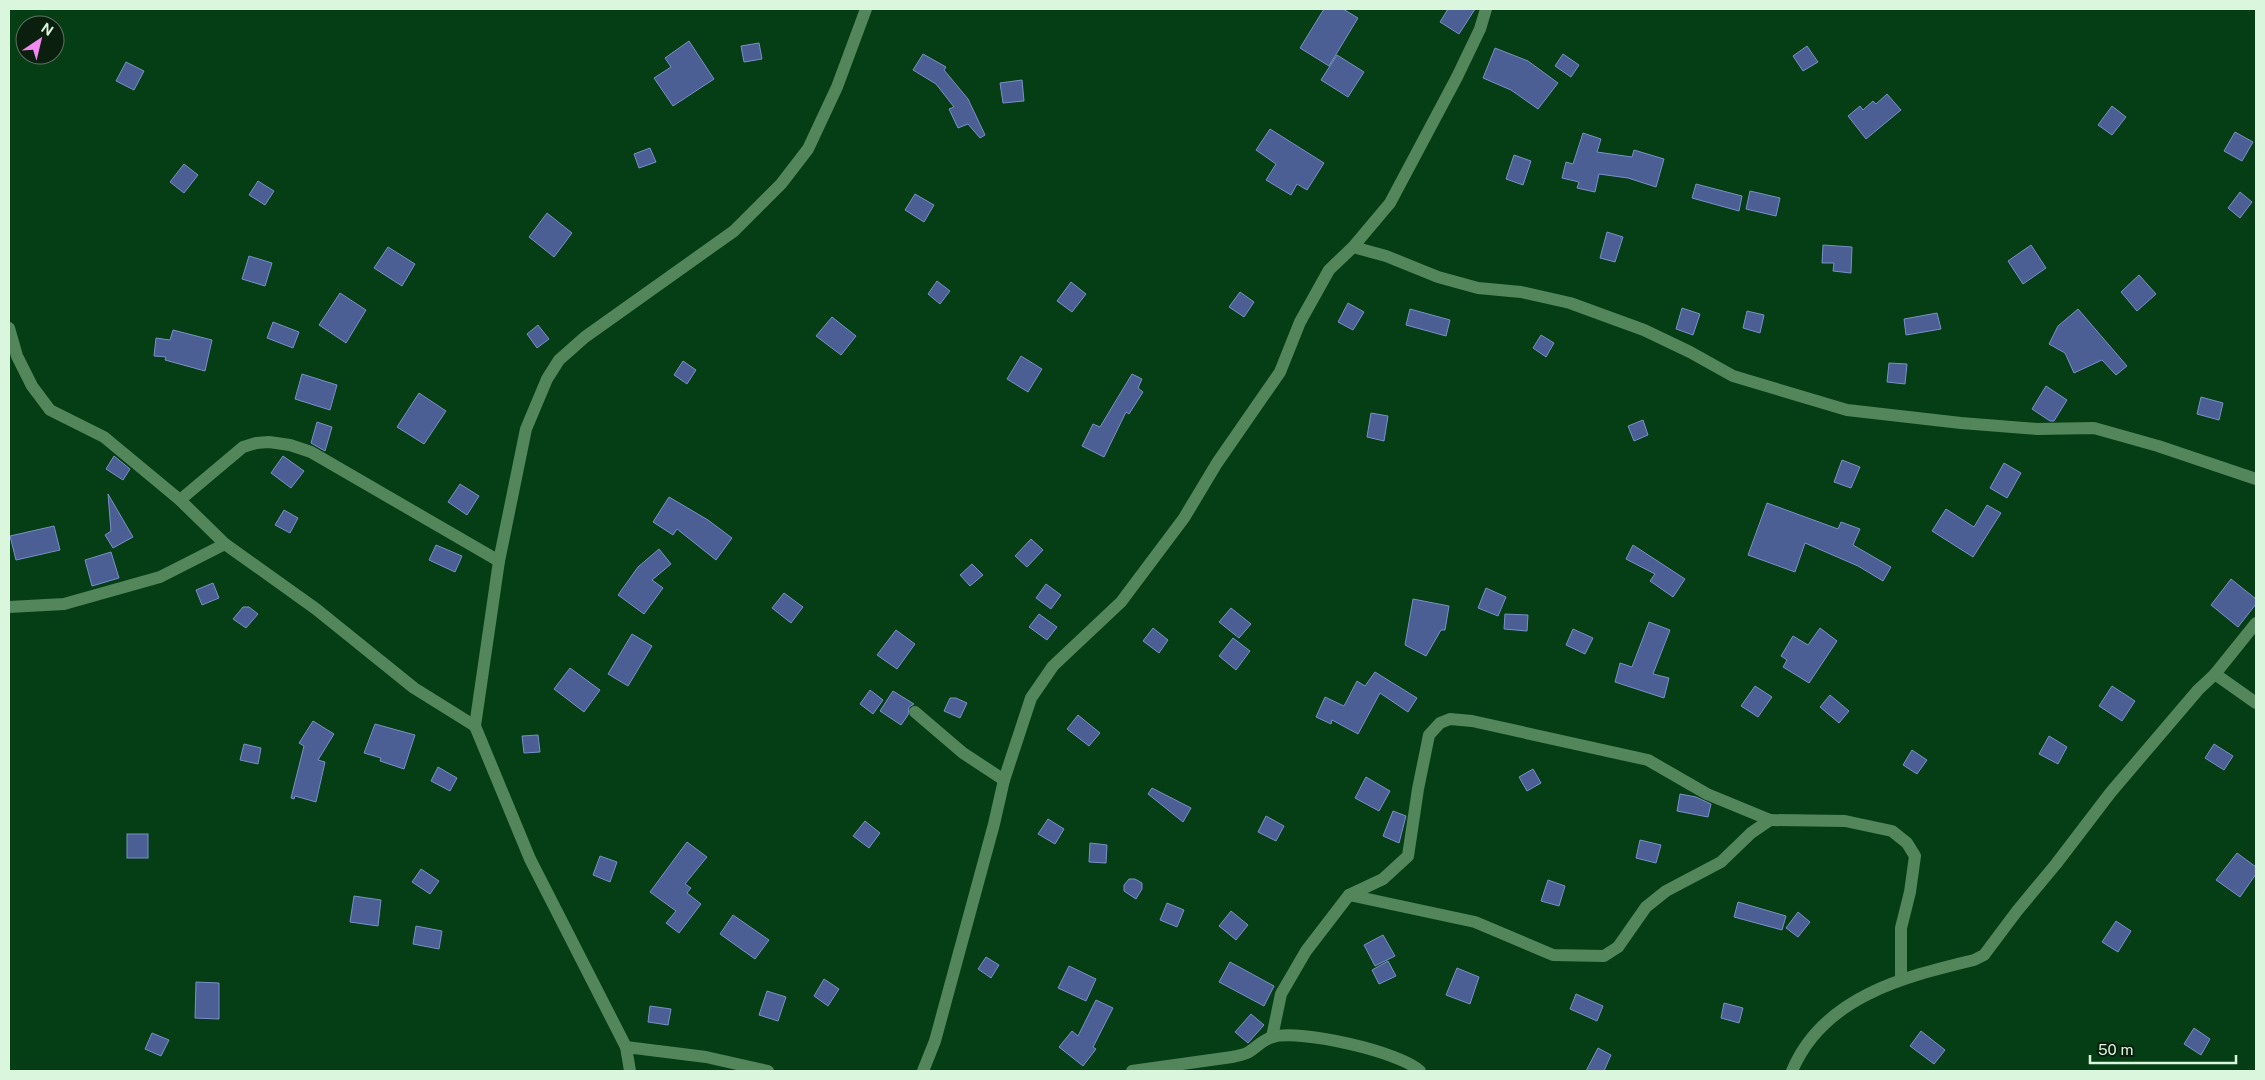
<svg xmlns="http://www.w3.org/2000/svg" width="2265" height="1080" font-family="'Public Sans',sans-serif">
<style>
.building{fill:#4c5f94;stroke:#7a90c8}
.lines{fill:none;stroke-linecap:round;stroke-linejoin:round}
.minor{stroke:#53865a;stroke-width:12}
</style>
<rect width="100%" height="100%" fill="#053d15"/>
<g class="building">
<polygon points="1324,9 1343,9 1358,18 1329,66 1300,48"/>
<polygon points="1448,9 1475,9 1459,34 1440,22"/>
<polygon points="689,41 714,79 673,106 654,78 671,67 665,58"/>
<polygon points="759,43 762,59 744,62 741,46"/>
<polygon points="1807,46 1818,62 1803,71 1793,56"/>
<polygon points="1495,48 1528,61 1558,83 1538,109 1511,90 1483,78"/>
<polygon points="923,54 946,67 944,70 968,99 985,135 980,138 968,124 958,128 949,109 954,107 936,84 913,70"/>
<polygon points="1563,54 1579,65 1571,77 1555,66"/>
<polygon points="1337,55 1364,72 1348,97 1321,80"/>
<polygon points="126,62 144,71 134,90 116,81"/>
<polygon points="1022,80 1024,101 1003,103 1000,83"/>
<polygon points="1887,94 1901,110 1866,139 1848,116 1860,106 1863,110 1873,101 1876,104"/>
<polygon points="2112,106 2126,117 2112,135 2098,125"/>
<polygon points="1270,129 1324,163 1307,190 1297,184 1291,195 1266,180 1276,164 1256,150"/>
<polygon points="2235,132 2253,142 2242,161 2224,151"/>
<polygon points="1583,133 1601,139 1597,152 1632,157 1634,150 1664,159 1656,187 1628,178 1599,174 1595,192 1577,188 1579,182 1562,178 1566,162 1573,164"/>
<polygon points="650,148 656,162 639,168 634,154"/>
<polygon points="1514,155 1531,161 1523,185 1506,179"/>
<polygon points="184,164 198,175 184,193 170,182"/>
<polygon points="258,181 274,191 265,205 249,195"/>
<polygon points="1696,184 1742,196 1739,211 1692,198"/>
<polygon points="1750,191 1780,198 1776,216 1746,209"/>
<polygon points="2240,192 2252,202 2240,218 2228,208"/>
<polygon points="915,194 934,205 924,222 905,210"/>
<polygon points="547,213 572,233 554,257 529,237"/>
<polygon points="1607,232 1623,237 1615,262 1600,258"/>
<polygon points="1823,245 1852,247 1851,273 1833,271 1834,263 1822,263"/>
<polygon points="2031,245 2046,268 2023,284 2008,261"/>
<polygon points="388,247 415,264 402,286 374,268"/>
<polygon points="249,256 272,263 265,286 242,279"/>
<polygon points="2139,275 2156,294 2137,311 2121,292"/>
<polygon points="937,281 950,291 940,304 928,294"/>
<polygon points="1071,282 1086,294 1072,312 1057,301"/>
<polygon points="1240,292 1254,302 1244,317 1229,307"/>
<polygon points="340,293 366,310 346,343 319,325"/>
<polygon points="1348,303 1364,312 1353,330 1338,322"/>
<polygon points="1682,308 1700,314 1693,335 1676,329"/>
<polygon points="1410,309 1450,320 1446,336 1406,325"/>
<polygon points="2078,309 2127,366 2116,375 2102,360 2074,373 2065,353 2049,344 2058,326"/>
<polygon points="1747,311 1764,315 1760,333 1743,328"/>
<polygon points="1937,313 1941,329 1906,335 1904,319"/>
<polygon points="832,317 856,336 841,355 816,336"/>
<polygon points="273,322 299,332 293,348 267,338"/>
<polygon points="538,325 549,339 537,348 527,334"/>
<polygon points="173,330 212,340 205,371 165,360 166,357 154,356 156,338 170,340"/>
<polygon points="1541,335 1554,343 1546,357 1533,348"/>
<polygon points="1021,356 1042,369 1028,392 1007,379"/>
<polygon points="683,361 696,370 687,384 674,375"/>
<polygon points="1889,363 1907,364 1905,384 1887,382"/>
<polygon points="302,374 337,385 330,410 295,399"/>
<polygon points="1132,374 1142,379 1138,388 1143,392 1129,414 1126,412 1104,457 1082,446 1093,424 1100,427"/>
<polygon points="2046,386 2067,400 2054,421 2050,421 2032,409"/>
<polygon points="419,393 446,411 424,444 397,427"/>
<polygon points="2201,397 2223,403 2219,420 2197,414"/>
<polygon points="1371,413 1388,416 1384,441 1367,437"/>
<polygon points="1643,420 1648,435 1634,441 1628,426"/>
<polygon points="317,422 332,427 325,451 311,443"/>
<polygon points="114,456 130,469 123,480 106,469"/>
<polygon points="283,456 304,471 291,488 271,473"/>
<polygon points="1842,460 1860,467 1851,488 1834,482"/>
<polygon points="2004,463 2021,473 2007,498 1990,488"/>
<polygon points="460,484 479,496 467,515 448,502"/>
<polygon points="108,494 133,537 113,548 105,535 111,531"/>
<polygon points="669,497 708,520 732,538 716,560 677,529 673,535 653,522"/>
<polygon points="1767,503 1838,529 1841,522 1860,529 1853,545 1891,567 1883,581 1858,566 1805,543 1795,572 1748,555"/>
<polygon points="1987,505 2001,513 1973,557 1932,531 1946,509 1974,527"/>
<polygon points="284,510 298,518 290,533 275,525"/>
<polygon points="54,526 60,550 16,560 10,536"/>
<polygon points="1031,539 1043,550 1027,567 1015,556"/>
<polygon points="436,545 462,556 455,572 429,560"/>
<polygon points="1633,545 1685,579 1673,597 1650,581 1655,574 1626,559"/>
<polygon points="659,549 671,564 652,580 663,588 644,614 618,595 638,567"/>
<polygon points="111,552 119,578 92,586 85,560"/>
<polygon points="972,564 983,575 970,586 960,575"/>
<polygon points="2231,579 2256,599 2256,604 2238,627 2211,605"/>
<polygon points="213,583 219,598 202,605 196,590"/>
<polygon points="1046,584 1061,595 1051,609 1036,598"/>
<polygon points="1486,588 1506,597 1498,616 1478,608"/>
<polygon points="784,593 803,607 791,623 772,608"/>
<polygon points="1413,599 1449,606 1445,630 1441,630 1426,656 1405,645"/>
<polygon points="243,607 249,607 258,614 246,628 233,619"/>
<polygon points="1231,608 1251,624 1239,638 1219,622"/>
<polygon points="1039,614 1057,627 1047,640 1029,627"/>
<polygon points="1505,614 1528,615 1527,631 1504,629"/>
<polygon points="1649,622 1670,630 1653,674 1669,678 1664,698 1615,682 1620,663 1632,667"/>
<polygon points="1153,628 1168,640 1159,653 1143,641"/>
<polygon points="1820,628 1837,641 1809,683 1783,667 1787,660 1781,656 1793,636 1808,645"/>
<polygon points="1573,629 1593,638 1585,654 1566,645"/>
<polygon points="896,630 915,644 897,669 877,655"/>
<polygon points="632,634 652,646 628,686 608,674"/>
<polygon points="1233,638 1250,651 1236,670 1219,656"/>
<polygon points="570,668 600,690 584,712 554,689"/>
<polygon points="1375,672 1417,698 1408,712 1380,693 1358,734 1332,720 1331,724 1316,717 1325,697 1344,706 1357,681 1365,686"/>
<polygon points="1755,686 1772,697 1758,717 1741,706"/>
<polygon points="2112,686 2135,701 2122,721 2099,706"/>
<polygon points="870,690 883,700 873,714 860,704"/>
<polygon points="893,691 914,704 909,707 908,715 901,725 880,711"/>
<polygon points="1830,695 1849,711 1839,723 1820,707"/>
<polygon points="950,698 956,698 967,703 960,718 944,711"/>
<polygon points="1078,715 1100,733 1089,746 1067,729"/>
<polygon points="313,721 334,734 318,760 325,762 316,802 295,796 294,799 291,798 304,746 299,743"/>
<polygon points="375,724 415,735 404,769 380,761 381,758 364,753"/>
<polygon points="538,735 540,752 524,753 522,736"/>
<polygon points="2049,736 2067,747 2058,764 2039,754"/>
<polygon points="244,744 261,748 258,764 240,760"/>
<polygon points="2214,744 2233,756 2224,770 2205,758"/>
<polygon points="1912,750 1927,760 1917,774 1903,765"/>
<polygon points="438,767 457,778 450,791 431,781"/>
<polygon points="1533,769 1541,783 1527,791 1519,777"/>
<polygon points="1366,777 1390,791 1379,811 1355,798"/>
<polygon points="1152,788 1191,808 1183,822 1148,794"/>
<polygon points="1680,794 1696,797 1711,804 1708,817 1677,811"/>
<polygon points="1393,811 1406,816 1399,843 1383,836"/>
<polygon points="1266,816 1284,826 1276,841 1258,832"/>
<polygon points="1048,819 1064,829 1055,844 1038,834"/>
<polygon points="865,821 880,833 869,848 853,836"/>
<rect x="127" y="834" width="21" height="24"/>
<polygon points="1640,840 1661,845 1656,863 1636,858"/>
<polygon points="687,842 707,857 685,884 691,888 687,893 701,904 679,933 666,923 676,911 650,892"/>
<polygon points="1090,843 1107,845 1106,863 1089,862"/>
<polygon points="2237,853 2256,867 2256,874 2240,897 2216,880"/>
<polygon points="600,856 617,862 610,882 593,875"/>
<polygon points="421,869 439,881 430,894 412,882"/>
<polygon points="1129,879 1135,879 1142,883 1142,889 1136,899 1124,891 1124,885"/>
<polygon points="1548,880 1565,886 1559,906 1541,901"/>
<polygon points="354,896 381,900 378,926 350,922"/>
<polygon points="1738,902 1786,916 1782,930 1734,917"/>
<polygon points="1167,903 1184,910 1177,927 1160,920"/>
<polygon points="1231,911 1248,925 1236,940 1219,926"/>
<polygon points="1798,912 1810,922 1798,937 1786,928"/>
<polygon points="733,915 769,940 755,959 720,934"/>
<polygon points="2116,921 2131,931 2118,952 2102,942"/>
<polygon points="416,926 442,931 439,949 413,944"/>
<polygon points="1383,935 1395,956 1375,966 1364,945"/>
<polygon points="986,957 999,965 991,978 978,969"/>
<polygon points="1388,961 1396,976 1379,984 1372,970"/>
<polygon points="1230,962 1274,986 1264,1006 1219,982"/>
<polygon points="1069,966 1096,979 1086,1001 1058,988"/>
<polygon points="1457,968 1479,977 1470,1004 1446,995"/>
<polygon points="824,979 839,989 828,1006 814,996"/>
<polygon points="196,982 219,983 219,1019 195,1018"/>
<polygon points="767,991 786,997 778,1021 759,1015"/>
<polygon points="1576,994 1603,1006 1597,1021 1570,1009"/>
<polygon points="1096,1000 1113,1008 1093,1047 1096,1049 1083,1066 1059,1047 1072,1031 1078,1036"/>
<polygon points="1724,1003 1743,1008 1739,1023 1721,1018"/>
<polygon points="650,1006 671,1009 668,1025 648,1022"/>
<polygon points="1251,1014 1264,1025 1248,1043 1235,1032"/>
<polygon points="2194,1028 2210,1039 2201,1055 2184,1044"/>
<polygon points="1921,1031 1945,1050 1934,1064 1910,1046"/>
<polygon points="152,1033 169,1040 161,1056 145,1049"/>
<polygon points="1598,1048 1611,1055 1604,1071 1586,1071"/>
</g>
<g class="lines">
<g class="minor">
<polyline points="1353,247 1386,256 1438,277 1478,288 1521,292 1570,303 1644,330 1690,352 1733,376 1847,410 1961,423 2037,429 2094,428 2158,446 2256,479"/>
<polyline points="9,328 17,356 32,386 50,410 104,437 180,500 225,544 316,609 414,688 475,726"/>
<polyline points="180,500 243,447 256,443 269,442 290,445 311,452 499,561"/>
<polyline points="9,607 64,604 160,577 225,544"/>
<polyline points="2215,674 2256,703"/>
<polyline points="915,712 963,753 1004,780"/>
<polyline points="1349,895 1475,922 1553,955 1604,956 1618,947 1646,907 1666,891 1721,862 1751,833 1770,820"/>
<polyline points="1272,1037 1281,994 1306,951 1349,895 1383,879 1408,856 1418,789 1429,735 1440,723 1450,719 1472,721 1648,760 1707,794 1770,820 1845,821 1892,831 1907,843 1915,856 1910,892 1901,928 1901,979"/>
<polyline points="626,1047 706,1057 768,1071"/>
<polyline points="630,1071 626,1047 530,859 475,726 499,561 526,429 547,379 559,360 585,337 734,231 781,184 808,149 837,87 866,9"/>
<polyline points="923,1071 935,1041 994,824 1004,780 1031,698 1053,666 1121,602 1184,518 1217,463 1280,372 1300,322 1329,270 1353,247 1390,203 1457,77 1480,29 1486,9"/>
<path d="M1132 1071 1232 1057C1237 1056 1242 1055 1247 1053 1255 1049 1263 1039 1273 1037 1300 1029 1401 1052 1420 1071"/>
<path d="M1792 1071C1823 997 1903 977 1974 960L1984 955 2017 911 2056 864 2111 792 2198 690 2215 674 2256 623"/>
</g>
</g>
<rect width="2265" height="1080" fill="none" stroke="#daf6dd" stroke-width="20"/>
<g transform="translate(40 40) rotate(35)"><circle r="24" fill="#0a1f0e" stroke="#5d7561"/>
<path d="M0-4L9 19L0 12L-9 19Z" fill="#f38af1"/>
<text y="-8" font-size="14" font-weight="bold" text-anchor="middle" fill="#daf6dd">N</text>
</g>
<path d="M2090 1055v8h146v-8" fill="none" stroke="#daf6dd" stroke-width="2.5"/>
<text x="2098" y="1055" font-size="15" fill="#daf6dd" stroke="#0a1f0e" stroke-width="4" paint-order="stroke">50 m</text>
</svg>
